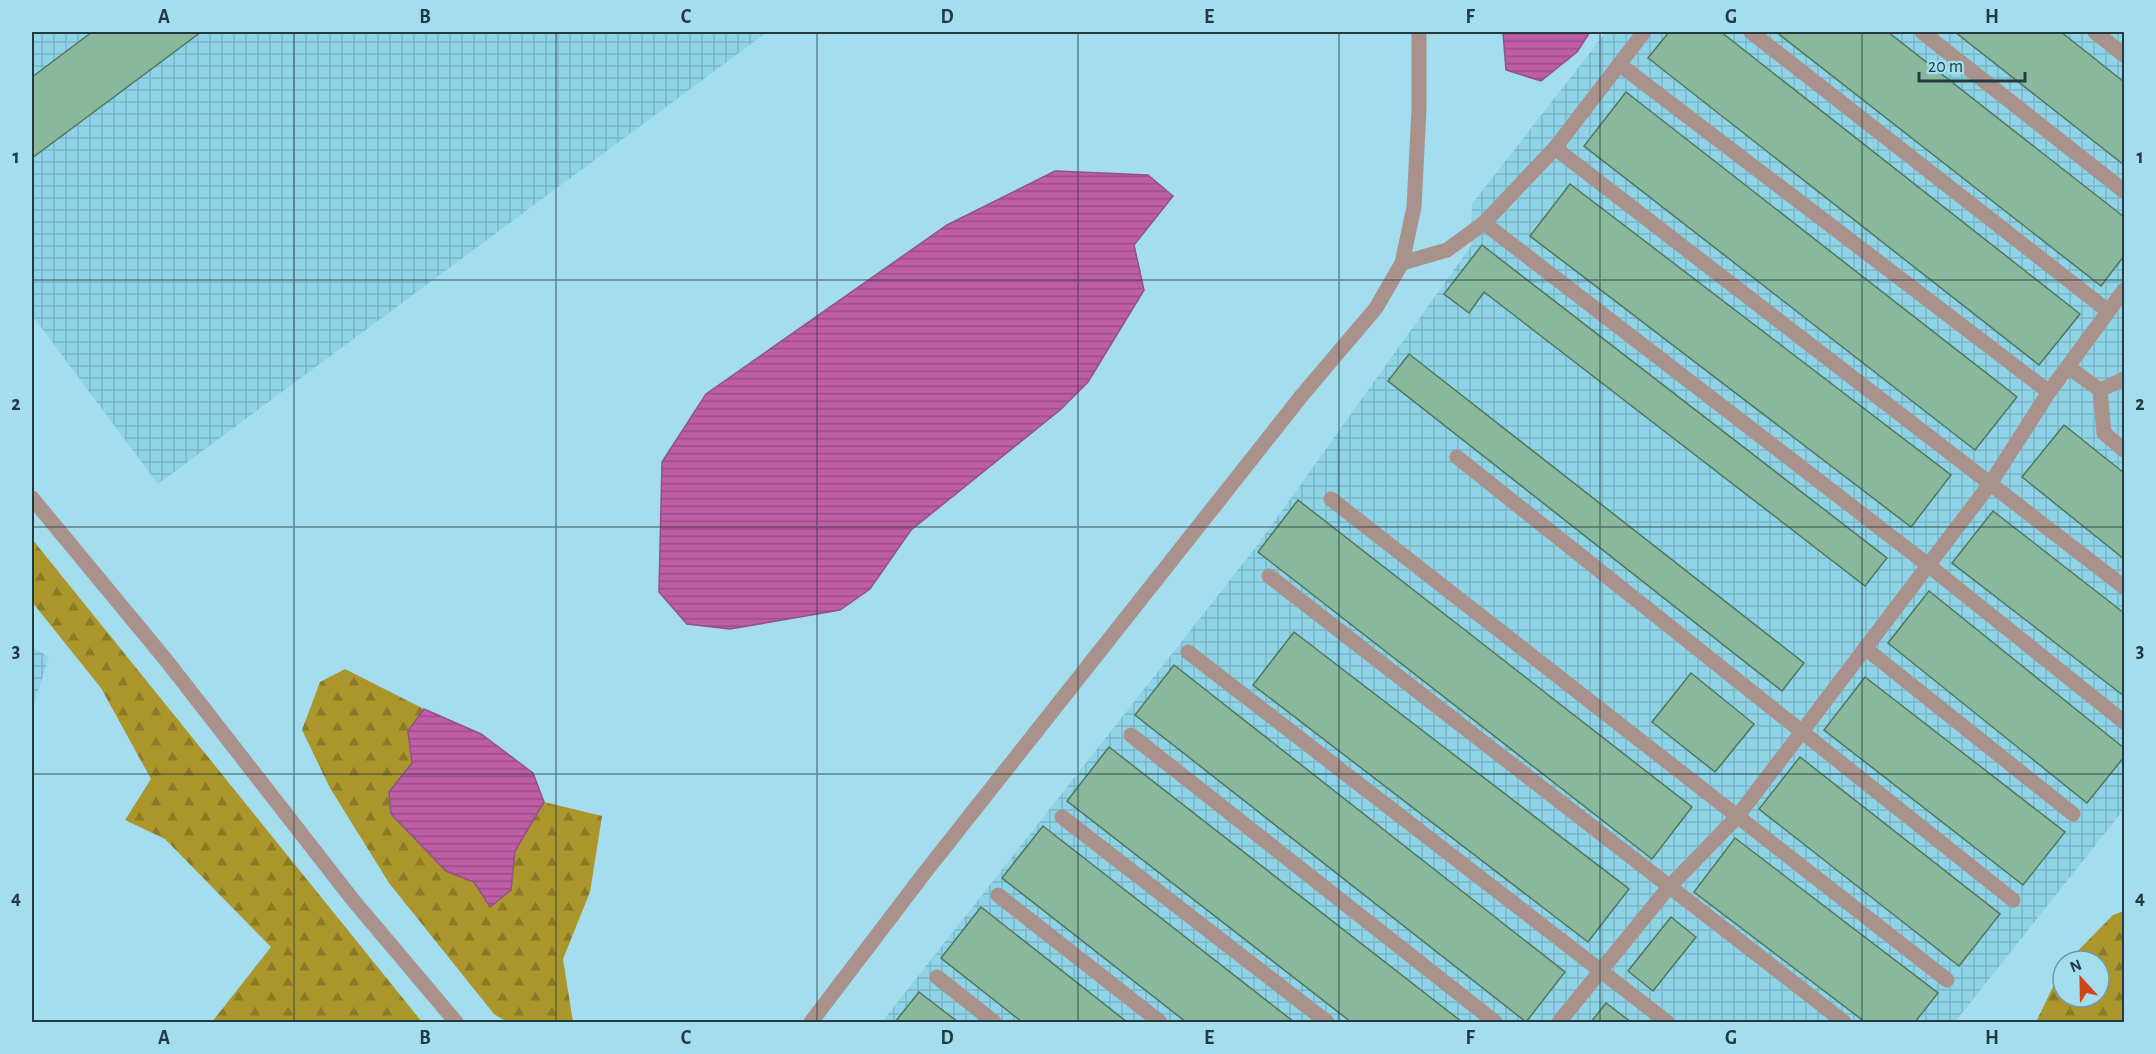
<svg xmlns="http://www.w3.org/2000/svg" width="2156" height="1054" font-family="'Alegreya Sans',sans-serif">
<style>
.industrial{fill:url(#industrial-grid)}
.forest{fill:url(#forest-firs)}
.water{fill:url(#water-rules);stroke:#905287;stroke-width:1.5}
.building{fill:#8ab89c;stroke:#4c785e;stroke-width:1.5}
.lines{fill:none;stroke-linecap:round;stroke-linejoin:round}
.minor{stroke:#a9928c;stroke-width:15}
.grid{fill:none;stroke:#223a40;stroke-width:1.5;stroke-opacity:0.55}
.neatline{fill:none;stroke:#223a40;stroke-width:2}
.grid-label{font-size:20px;text-anchor:middle;font-weight:bold;fill:#223a40}
</style>
<defs>
<pattern id="industrial-grid" width="8" height="8" patternUnits="userSpaceOnUse" patternTransform="scale(1.5)"><rect width="8" height="8" fill="#8fd3e7"/><path d="M0 4h8M4 0v8" fill="none" stroke="#7bb6c7"/></pattern>
<pattern id="forest-firs" width="22" height="20" patternUnits="userSpaceOnUse" patternTransform="scale(1.5)"><rect width="22" height="20" fill="#ab962c"/><path d="M5 1l3.5 6h-7zM16 11l3.5 6h-7z" fill="#8b7b27"/></pattern>
<pattern id="water-rules" width="6" height="5" patternUnits="userSpaceOnUse" patternTransform="scale(1.5)"><rect width="6" height="5" fill="#bf5da6"/><path d="M0 2.5h6" fill="none" stroke="#9b4e89"/></pattern>
</defs>
<rect width="100%" height="100%" fill="#a3ddee"/>
<g class="industrial">
<polygon points="32,32 767,32 158,484 32,315"/>
<polygon points="1606,32 2124,32 2124,809 1955,1022 882,1022 1256,547 1471,246 1472,204"/>
<polygon points="32,647 49,657 32,710"/>
</g>
<g class="forest">
<polygon points="32,539 422,1022 212,1022 271,947 165,839 125,820 151,779 101,688 32,602"/>
<polygon points="345,669 424,709 408,731 412,764 389,792 446,870 474,882 490,906 511,890 515,851 544,802 602,816 590,892 563,959 573,1022 507,1022 494,1014 389,883 330,788 302,730 320,682"/>
<polygon points="2124,911 2124,1022 2036,1022 2063,966 2063,997 2099,997 2099,961 2068,961 2113,915"/>
</g>
<g class="water">
<polygon points="1503,32 1590,32 1577,52 1541,81 1506,70"/>
<polygon points="1055,171 1148,175 1173,196 1134,245 1144,290 1088,382 1060,410 911,530 870,589 840,610 730,629 687,624 659,592 662,462 706,394 947,225"/>
<polygon points="424,709 481,734 533,773 544,802 515,851 511,890 490,907 474,882 446,871 391,814 389,792 412,763 408,731"/>
</g>
<g class="building">
<polygon points="92,32 201,32 32,158 32,77"/>
<polygon points="1669,32 1721,32 2080,314 2039,365 1648,58"/>
<polygon points="1776,32 1888,32 2124,217 2124,256 2101,286"/>
<polygon points="1955,32 2061,32 2124,82 2124,165"/>
<polygon points="1626,92 2017,397 1975,450 1584,146"/>
<polygon points="1570,184 1951,475 1911,527 1530,236"/>
<polygon points="1482,245 1887,558 1865,586 1484,292 1469,313 1444,294"/>
<polygon points="1409,354 1804,663 1782,691 1388,381"/>
<polygon points="2064,425 2124,473 2124,559 2022,477"/>
<polygon points="1298,500 1692,807 1652,859 1258,552"/>
<polygon points="1993,511 2124,613 2124,696 1952,563"/>
<polygon points="1929,591 2124,748 2124,757 2087,803 1888,643"/>
<polygon points="1294,632 1629,889 1588,942 1253,685"/>
<polygon points="1174,665 1565,972 1526,1022 1135,715"/>
<polygon points="1691,673 1754,724 1715,772 1652,722"/>
<polygon points="1865,677 2065,832 2023,885 1824,730"/>
<polygon points="1109,747 1462,1022 1351,1022 1067,801"/>
<polygon points="1800,757 2000,914 1959,966 1759,809"/>
<polygon points="1043,826 1294,1022 1186,1022 1002,878"/>
<polygon points="1735,838 1938,993 1915,1022 1865,1022 1694,892"/>
<polygon points="981,907 1127,1022 1022,1022 941,958"/>
<polygon points="1671,917 1696,937 1653,991 1628,971"/>
<polygon points="919,992 958,1022 895,1022"/>
<polygon points="1606,1003 1631,1022 1591,1022"/>
</g>
<g class="lines">
<g class="minor">
<polyline points="1751,32 2108,311"/>
<polyline points="1922,32 2124,191"/>
<polyline points="2095,32 2124,55"/>
<polyline points="1619,64 2049,392"/>
<polyline points="1555,148 2124,587"/>
<polyline points="1484,223 1928,565 2124,722"/>
<polyline points="1402,263 1447,250 1484,223 1555,148 1644,32"/>
<polyline points="2068,367 2100,390 2104,433 2124,450"/>
<polyline points="2100,390 2124,379"/>
<polyline points="1457,457 2013,900"/>
<polyline points="32,498 166,660 353,900 456,1022"/>
<polyline points="1331,499 1947,980"/>
<polyline points="1269,576 1844,1022"/>
<polyline points="1865,648 2073,814"/>
<polyline points="1188,652 1667,1022"/>
<polyline points="1131,735 1495,1022"/>
<polyline points="1062,817 1327,1022"/>
<polyline points="998,895 1160,1022"/>
<polyline points="937,977 994,1022"/>
<polyline points="811,1022 926,871 1303,394 1376,308 1402,263 1414,207 1419,109 1419,32"/>
<polyline points="1559,1022 1669,887 1737,817 1990,484 2049,392 2124,290"/>
</g>
</g>
<path class="grid" d="M294 32V1022M556 32V1022M817 32V1022M1078 32V1022M1339 32V1022M1600 32V1022M1862 32V1022M32 280H2124M32 527H2124M32 774H2124"/>
<rect width="2156" height="1054" fill="none" stroke="#a3ddee" stroke-width="66"/>
<g transform="translate(2081 979) rotate(338)"><circle r="28" fill="#a3ddee" stroke="#6f9ca8" stroke-width="1.5"/>
<path d="M0-4.5L10 22L0 15L-10 22Z" fill="#cf4716"/>
<text y="-9" font-size="16" font-weight="bold" text-anchor="middle" fill="#223a40">N</text>
</g>
<path d="M1919 72v9h106v-9" fill="none" stroke="#223a40" stroke-width="3"/>
<text x="1928" y="72" font-size="18" fill="#223a40" stroke="#a3ddee" stroke-width="4.5" paint-order="stroke">20 m</text>
<rect x="33" y="33" width="2090" height="988" class="neatline"/>
<g class="grid-label">
<text x="164" y="23">A</text>
<text x="425" y="23">B</text>
<text x="686" y="23">C</text>
<text x="947" y="23">D</text>
<text x="1209" y="23">E</text>
<text x="1470" y="23">F</text>
<text x="1731" y="23">G</text>
<text x="1992" y="23">H</text>
<text x="16" y="163">1</text>
<text x="2140" y="163">1</text>
<text x="16" y="410">2</text>
<text x="2140" y="410">2</text>
<text x="16" y="657">3</text>
<text x="2140" y="657">3</text>
<text x="16" y="904">4</text>
<text x="2140" y="904">4</text>
<text x="164" y="1044">A</text>
<text x="425" y="1044">B</text>
<text x="686" y="1044">C</text>
<text x="947" y="1044">D</text>
<text x="1209" y="1044">E</text>
<text x="1470" y="1044">F</text>
<text x="1731" y="1044">G</text>
<text x="1992" y="1044">H</text>
</g>
</svg>
